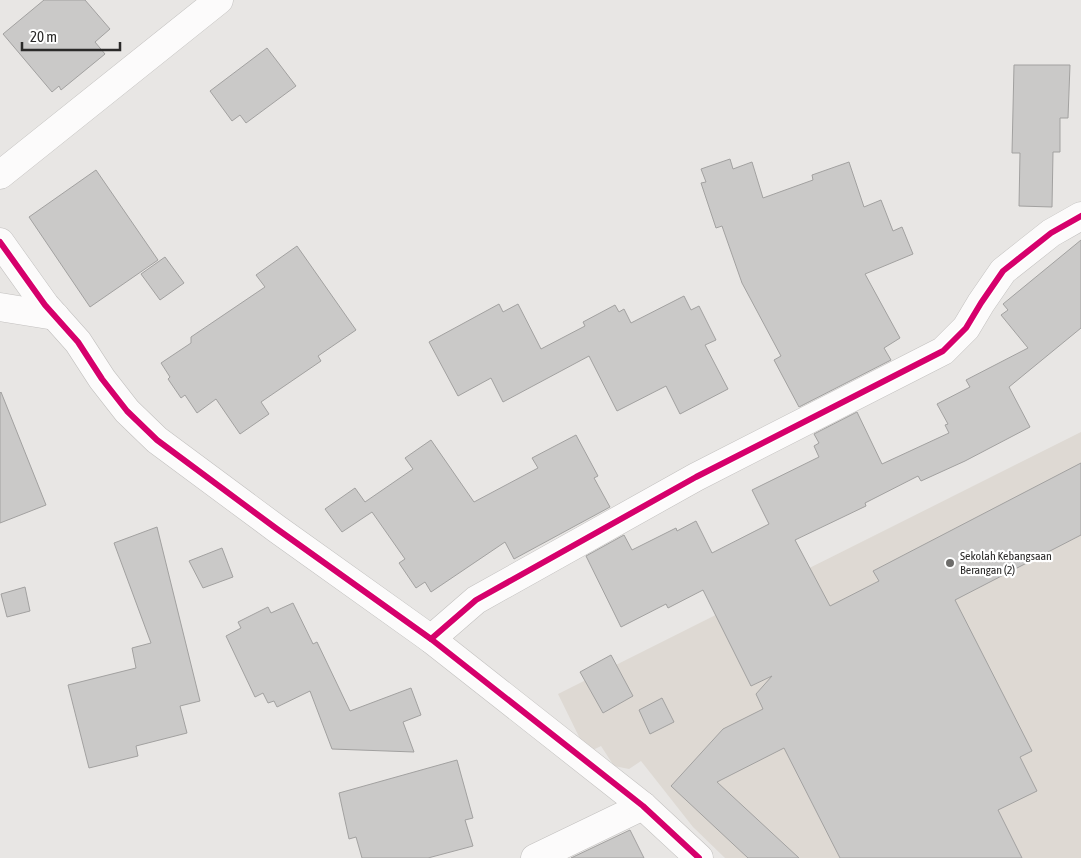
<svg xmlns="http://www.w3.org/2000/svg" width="1081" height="858" font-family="'Asap Condensed',sans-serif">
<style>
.built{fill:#ded9d3}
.building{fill:#cac9c8;stroke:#a2a1a0}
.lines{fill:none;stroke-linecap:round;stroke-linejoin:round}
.minor-casing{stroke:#c2c0bf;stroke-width:29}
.minor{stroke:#fcfbfb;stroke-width:28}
.cycleway-casing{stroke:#fff;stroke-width:9}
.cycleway{stroke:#d6006c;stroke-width:6}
.poi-dot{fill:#6d6c6a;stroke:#fff;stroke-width:2}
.labels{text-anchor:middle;stroke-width:4.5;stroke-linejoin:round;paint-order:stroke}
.poi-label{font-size:12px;fill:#2b2a29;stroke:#fff;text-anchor:start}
</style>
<rect width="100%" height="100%" fill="#e8e6e4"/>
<polygon class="built" points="1081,432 1081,858 725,858 693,827 641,761 629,769 614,766 601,746 587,753 558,694"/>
<g class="building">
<polygon points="44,0 85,0 110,29 95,42 105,54 61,90 59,86 52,92 3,34"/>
<polygon points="267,48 296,86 246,123 240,115 232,121 210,91"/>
<polygon points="1014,65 1070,65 1068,118 1060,118 1060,152 1053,152 1052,207 1019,206 1020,153 1012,153"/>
<polygon points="730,159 733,169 752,162 763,198 813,180 812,175 849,162 864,207 881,200 893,231 902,227 913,254 865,274 900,338 884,348 891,360 799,407 774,360 781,356 742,283 722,226 716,228 701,183 706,182 701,169"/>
<polygon points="96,170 158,260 90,307 29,217"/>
<polygon points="1081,240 1081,328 1009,387 1030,427 965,461 921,481 918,476 865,503 866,506 795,540 830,606 879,581 873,571 1081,463 1081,535 955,600 1032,751 1020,757 1037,791 998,810 1022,858 840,858 784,748 717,782 799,858 748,858 671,786 723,729 763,709 756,694 772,676 751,686 703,590 668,608 666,604 621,627 586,556 624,535 632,550 676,528 677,531 696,521 712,553 769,524 752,490 819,457 814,446 819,443 814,434 857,412 882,464 949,433 945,425 948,424 937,404 970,387 966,380 1028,348 1001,315 1008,310 1003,304"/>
<polygon points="297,246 356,330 318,356 321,361 261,402 269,414 240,434 216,399 197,413 185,395 181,398 168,379 170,377 161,363 191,343 191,337 265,287 256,275"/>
<polygon points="165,257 184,283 160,300 141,274"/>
<polygon points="684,296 691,310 699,306 716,340 705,345 728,389 680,414 666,386 617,411 589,356 503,402 491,378 458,396 429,342 499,304 503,312 518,304 541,349 585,326 583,322 615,305 619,312 624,309 631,323"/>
<polygon points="1,392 46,505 0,523 0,393"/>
<polygon points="576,435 598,476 594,478 610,507 514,559 505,542 431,592 425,582 416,588 399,563 405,559 372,512 342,532 325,509 355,488 365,502 413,469 405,458 431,440 474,502 538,468 532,458"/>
<polygon points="157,527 200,701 180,706 187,733 136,746 138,756 89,768 68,685 136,668 132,648 151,643 114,543"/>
<polygon points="222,548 233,577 203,588 189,561"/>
<polygon points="25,587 30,611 7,617 1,594"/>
<polygon points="293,603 313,644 317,642 350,711 411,688 421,715 403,722 414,752 332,749 310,691 277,707 274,701 268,703 263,693 255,697 226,636 241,628 238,622 268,607 271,613"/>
<polygon points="611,655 633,696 603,713 580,672"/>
<polygon points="662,698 674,722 650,734 639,710"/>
<polygon points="457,760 473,818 465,820 473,846 428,858 362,858 356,837 349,839 339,793"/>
<polygon points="630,830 644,858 571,858"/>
</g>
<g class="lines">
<defs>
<g id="minor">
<polyline points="0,175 219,0"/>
<polyline points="0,242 45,305 78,342 102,379 127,411 157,440 277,529 431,639"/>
<polyline points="0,307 55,316"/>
<polyline points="535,858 643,806"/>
<polyline points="699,858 643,806 431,639 476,600 696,477 943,351 966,328 981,303 1003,271 1051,233 1081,216"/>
</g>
</defs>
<use href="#minor" class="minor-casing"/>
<use href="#minor" class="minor"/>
<defs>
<g id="cycleway">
<polyline points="0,242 45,305 78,342 102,379 127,411 157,440 277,529 431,639"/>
<polyline points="699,858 643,806 431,639 476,600 696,477 943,351 966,328 981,303 1003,271 1051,233 1081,216"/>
</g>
</defs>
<use href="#cycleway" class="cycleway-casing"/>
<use href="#cycleway" class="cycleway"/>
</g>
<circle class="poi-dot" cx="950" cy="563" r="5"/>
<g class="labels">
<g class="poi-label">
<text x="960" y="560">Sekolah Kebangsaan<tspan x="960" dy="14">Berangan (2)</tspan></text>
</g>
</g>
<path d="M22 42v8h98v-8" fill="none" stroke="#2b2a29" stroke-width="2.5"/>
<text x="30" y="42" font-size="15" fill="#2b2a29" stroke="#ffffff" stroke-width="4" paint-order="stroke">20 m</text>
</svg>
